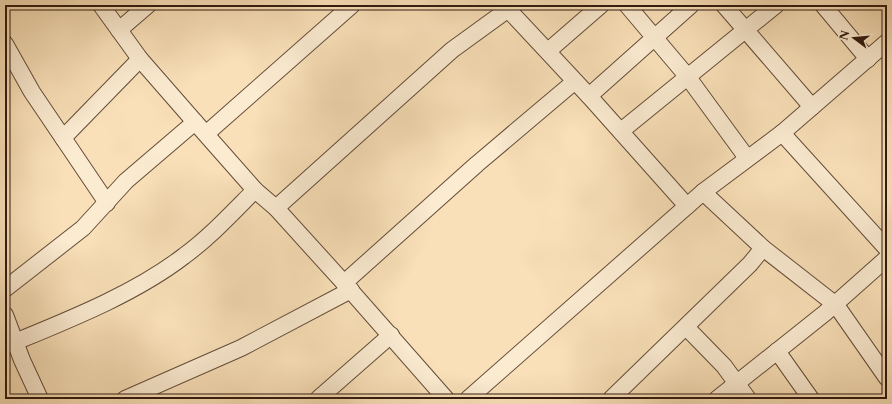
<svg xmlns="http://www.w3.org/2000/svg" width="892" height="404" font-family="'Libre Caslon Text',serif">
<style>
.lines{fill:none;stroke-linecap:round;stroke-linejoin:round}
.minor-casing{stroke:#634c39;stroke-width:18}
.minor{stroke:#fbebd1;stroke-width:16}
</style>
<rect width="100%" height="100%" fill="#f9e0b8"/>
<filter id="stains"><feTurbulence type="fractalNoise" baseFrequency=".005" numOctaves="4"/><feColorMatrix values="0 0 0 0 .2 0 0 0 0 .09 0 0 0 0 .02 0 0 0 .5 -.17"/></filter>
<radialGradient id="worn" r=".72"><stop offset=".6" stop-color="#630" stop-opacity="0"/><stop offset="1" stop-color="#630" stop-opacity=".3"/></radialGradient>
<g class="lines">
<defs>
<g id="minor">
<polyline points="101,5 140,59 195,122 255,190 276,208 344,283 446,399"/>
<polyline points="504,5 589,96 687,206"/>
<polyline points="627,5 687,76 747,158"/>
<polyline points="724,5 812,107"/>
<polyline points="823,5 868,59"/>
<polyline points="119,30 148,5"/>
<polyline points="5,44 32,92 107,203"/>
<polyline points="548,51 601,5"/>
<polyline points="589,96 691,5"/>
<polyline points="621,131 776,5"/>
<polyline points="207,133 352,5"/>
<polyline points="782,133 887,249"/>
<polyline points="63,138 140,59"/>
<polyline points="276,208 452,50 514,5"/>
<polyline points="763,248 836,305 887,378"/>
<polyline points="344,283 477,164 574,82"/>
<polyline points="5,289 83,228 126,181 195,122"/>
<polyline points="5,315 22,360 40,399"/>
<polyline points="686,327 724,366 748,399"/>
<path d="M15 342C71 319 136 293 184 256 210 237 232 213 255 190"/>
<polyline points="777,351 811,399"/>
<polyline points="125,399 241,348 351,290"/>
<polyline points="318,399 391,335"/>
<polyline points="468,399 703,192 782,133 887,42"/>
<polyline points="611,399 750,264 763,248 703,192"/>
<polyline points="717,399 825,313 887,258"/>
</g>
</defs>
<use href="#minor" class="minor-casing"/>
<use href="#minor" class="minor"/>
</g>
<rect width="892" height="404" fill="none" stroke="#f9e0b8" stroke-width="20"/>
<rect x="6" y="6" width="880" height="392" fill="none" stroke="#311a0f" stroke-width="2"/>
<rect x="10" y="10" width="872" height="384" fill="none" stroke="#311a0f"/>
<g transform="translate(854 38) rotate(286)" stroke="#fbebd1" stroke-width="3" paint-order="stroke">
<path d="M0-3L7 15L0 10L-7 15Z" fill="#311a0f"/>
<text y="-6" font-size="11" font-weight="bold" text-anchor="middle" fill="#311a0f">N</text>
</g>
<rect width="100%" height="100%" filter="url(#stains)"/>
<rect width="100%" height="100%" fill="url(#worn)"/>
</svg>
